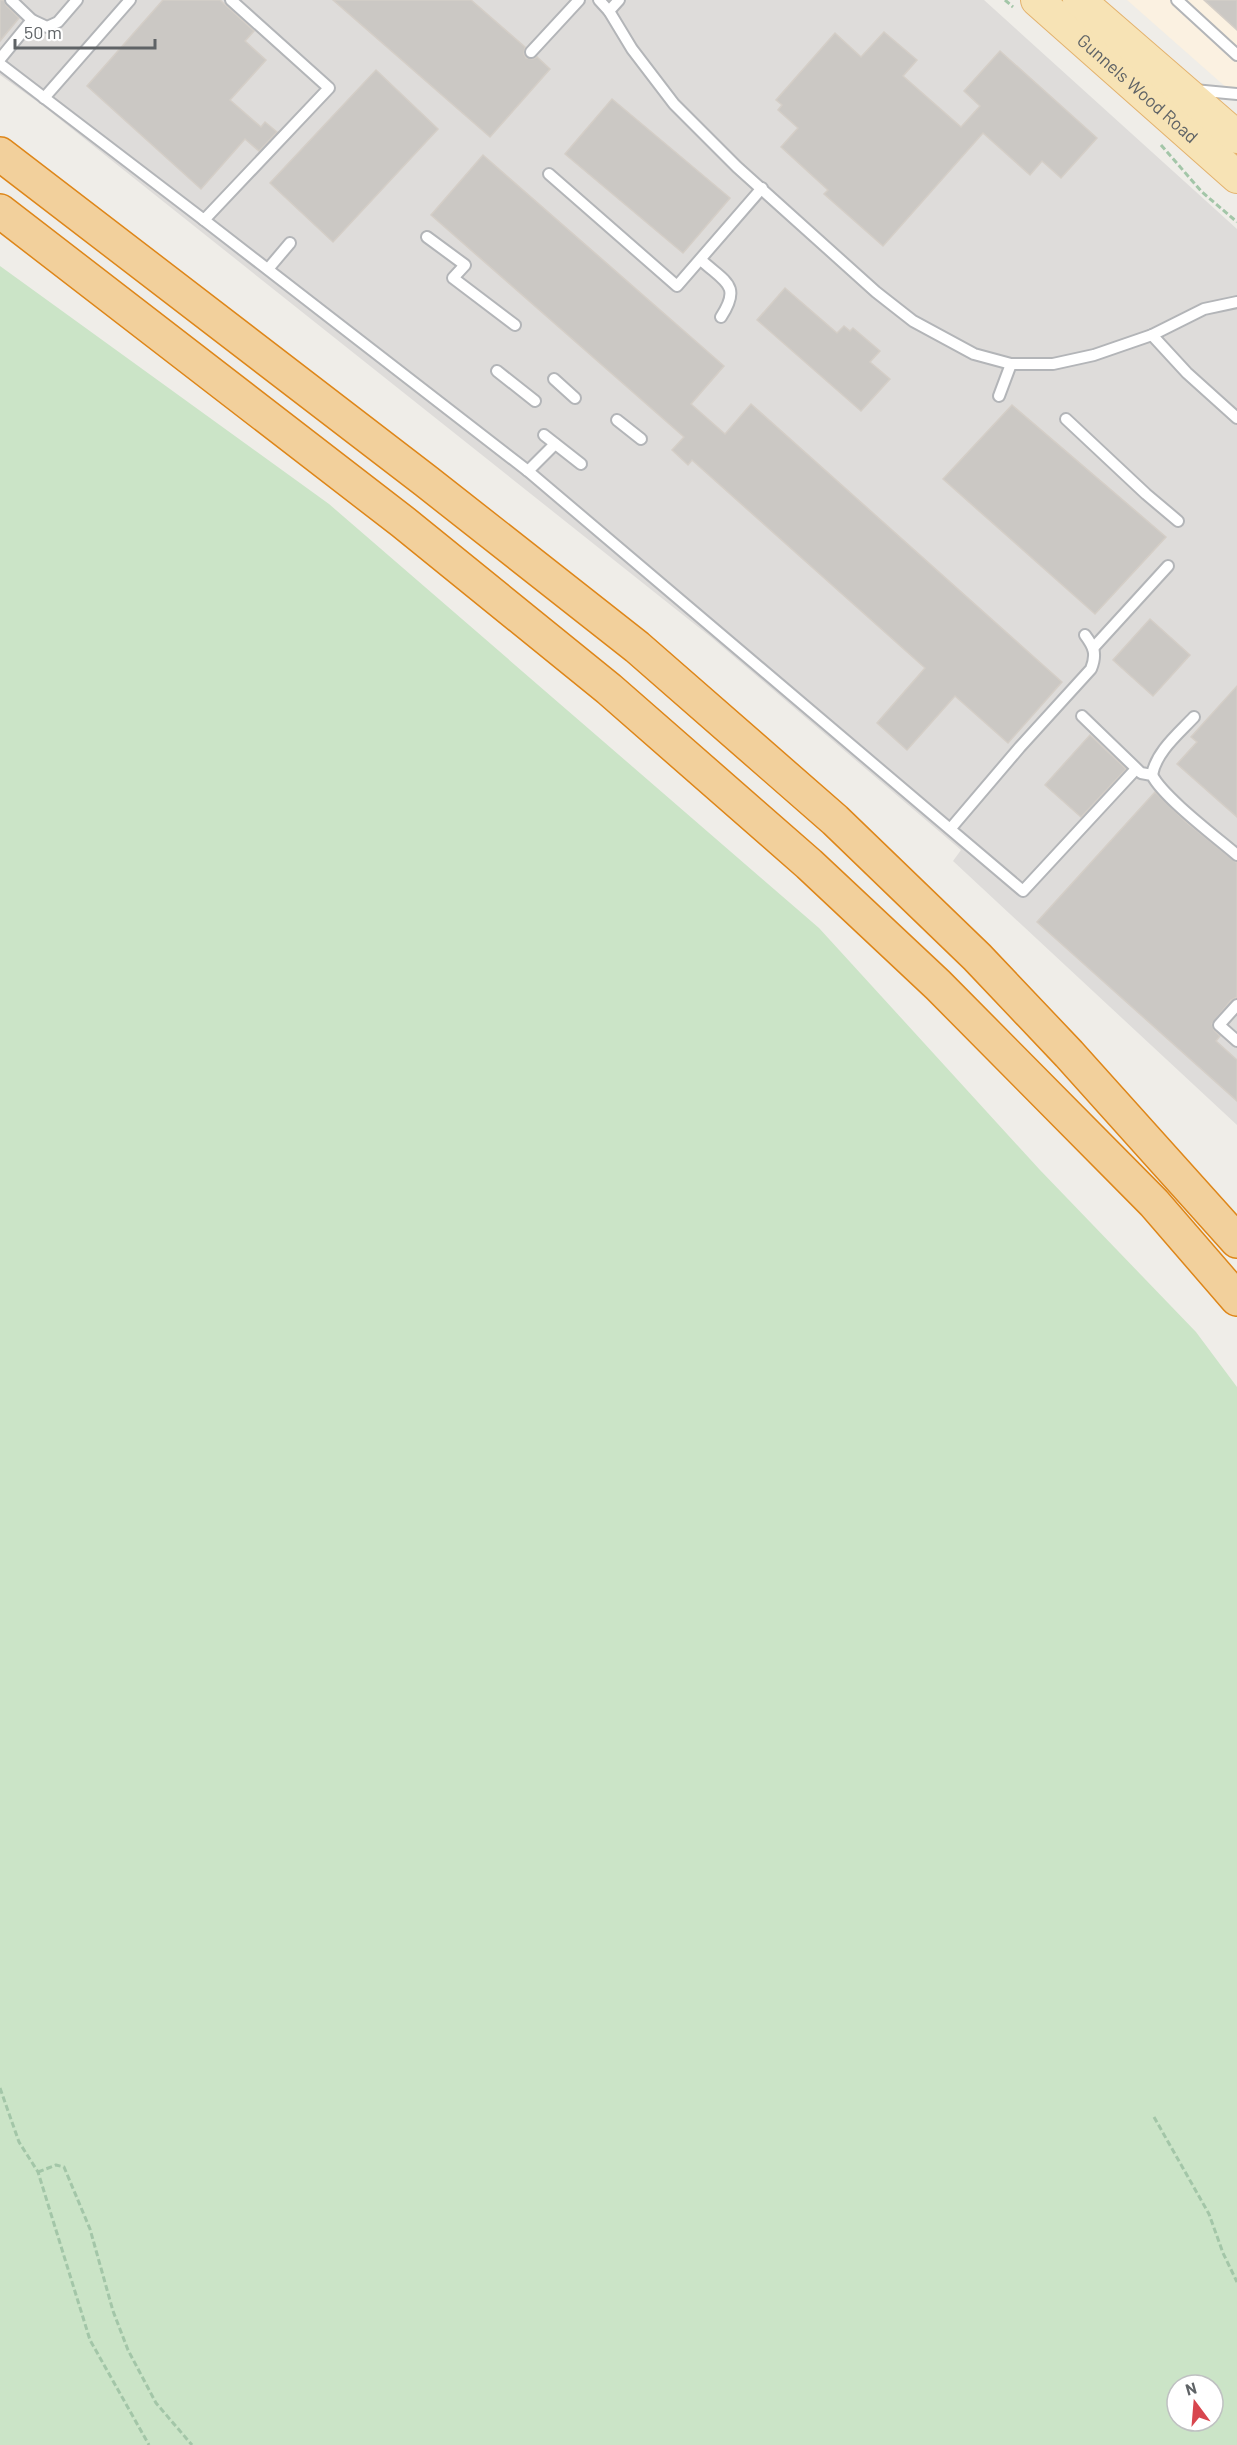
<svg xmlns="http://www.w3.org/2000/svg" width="1237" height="2445" font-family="Barlow,sans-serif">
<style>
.commercial{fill:#fbf1e1}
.industrial{fill:#dedcda}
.green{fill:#cbe4c7;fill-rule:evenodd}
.building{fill:#cbc8c4;stroke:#d4cec7;stroke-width:1.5}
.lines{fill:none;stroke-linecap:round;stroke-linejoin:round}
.lane-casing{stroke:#b3b5b8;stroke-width:14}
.primary-casing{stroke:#e3b26d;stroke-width:34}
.highway-casing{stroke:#de8619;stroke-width:36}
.path{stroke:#a3c6a8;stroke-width:3;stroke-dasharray:6 3;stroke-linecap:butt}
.lane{stroke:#fff;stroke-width:10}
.primary{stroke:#f7e3b5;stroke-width:32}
.highway{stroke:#f2d09c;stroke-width:33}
.labels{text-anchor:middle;stroke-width:6;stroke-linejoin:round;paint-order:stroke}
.street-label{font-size:18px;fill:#5f6366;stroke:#fff}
</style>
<rect width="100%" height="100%" fill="#efede8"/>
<polygon class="commercial" points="1127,0 1237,0 1237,97"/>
<polygon class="industrial" points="0,0 984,0 1237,229 1237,1125 953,861 961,850 712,638 42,105 0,75"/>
<path class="green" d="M0 266 329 504 819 928 1040 1170 1196 1332 1237 1387V2445H0ZM1177 2385H1213V2421H1177Z"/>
<g class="building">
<polygon points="0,0 4,0 6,5 19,18 0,41"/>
<polygon points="163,0 220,0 254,31 245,41 266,60 230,100 261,127 265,122 277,132 259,151 245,139 201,189 87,86"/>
<polygon points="333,0 471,0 525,47 524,54 526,58 533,59 537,57 550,69 490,137"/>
<polygon points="1204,0 1237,0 1237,30"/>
<polygon points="884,32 917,60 903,76 961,127 980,106 964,91 1000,51 1097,138 1061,178 1042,161 1030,175 983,133 883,246 824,194 828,190 781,147 798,128 778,110 782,105 776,100 835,33 861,57"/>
<polygon points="376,70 438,129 333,242 270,183"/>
<polygon points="612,99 730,198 683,253 565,154"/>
<polygon points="483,155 724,366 691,404 725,434 751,404 1062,682 1008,743 955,696 907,750 877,723 925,668 692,460 688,465 672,450 684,437 431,215"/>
<polygon points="785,288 837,333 844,326 850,331 853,328 880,351 870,362 890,379 861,411 757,320"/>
<polygon points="1012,405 1166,537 1095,614 943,479"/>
<polygon points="1150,619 1190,655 1153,696 1113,660"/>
<polygon points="1237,686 1237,817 1177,764 1197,742 1191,737"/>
<polygon points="1090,735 1126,769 1081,817 1045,785"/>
<polygon points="1155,792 1186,822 1237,863 1237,997 1231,1000 1212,1024 1214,1030 1220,1036 1216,1041 1237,1060 1237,1101 1037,922"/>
</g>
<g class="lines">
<defs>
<g id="lane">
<polyline points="11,0 32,20 47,27 58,22 77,0"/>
<polyline points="599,0 609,11 632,49 674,104 737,167 876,292 913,321 974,354 1011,364 1053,364 1094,355 1152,335 1204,309 1237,302"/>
<polyline points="1177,0 1237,55"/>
<polyline points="609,11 619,0"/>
<polyline points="531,52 579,0"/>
<polyline points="0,59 32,20"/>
<polyline points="0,64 204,220 329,88 231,0"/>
<polyline points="1194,90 1237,94"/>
<polyline points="44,98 130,0"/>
<polyline points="549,174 677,286 762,188"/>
<polyline points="204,220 528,471 1023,891 1136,769"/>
<polyline points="427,237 465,265 453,278 515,325"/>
<path d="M701 260C725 282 742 285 721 317"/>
<polyline points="268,269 290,243"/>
<polyline points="1152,335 1187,373 1237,418"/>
<polyline points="497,371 535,401"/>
<polyline points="554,379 575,398"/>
<polyline points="999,396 1011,364"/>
<polyline points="1066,419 1146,494 1178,521"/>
<polyline points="617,420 641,439"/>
<polyline points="544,435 581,464"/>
<polyline points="528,471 555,444"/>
<polyline points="1094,647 1168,566"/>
<path d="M1082 716 1141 773 1152 775C1163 797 1216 837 1237 855"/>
<path d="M1152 775C1156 752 1178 734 1194 717"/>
<path d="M951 828 1020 747 1091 669C1097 654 1094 647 1085 635"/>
<polyline points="1237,1005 1219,1025 1237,1041"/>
</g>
<g id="primary">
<path id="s1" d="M1037 0 1237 177"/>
<polyline points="1079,0 1237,137"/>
</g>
<g id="highway">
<polyline points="0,154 426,481 637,647 835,820 977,957 1069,1054 1237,1241"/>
<polyline points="0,211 403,522 609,689 809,864 938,985 1154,1203 1237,1299"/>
</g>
</defs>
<use href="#lane" class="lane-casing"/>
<use href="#primary" class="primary-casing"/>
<use href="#highway" class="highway-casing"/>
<g class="path">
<polyline points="1005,0 1013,7"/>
<polyline points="1161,145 1202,192 1237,222"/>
<polyline points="0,2088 19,2142 38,2172 90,2340 149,2445"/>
<polyline points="1154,2117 1209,2214 1223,2253 1237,2282"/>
<polyline points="38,2172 56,2165 64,2167 90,2229 113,2311 128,2350 156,2403 192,2445"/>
</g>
<use href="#lane" class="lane"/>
<use href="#primary" class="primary"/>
<use href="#highway" class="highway"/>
</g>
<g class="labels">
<g class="street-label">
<text dy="6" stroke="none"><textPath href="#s1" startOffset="134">Gunnels Wood Road</textPath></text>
</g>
</g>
<g transform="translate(1195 2403) rotate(344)"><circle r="28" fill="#ffffff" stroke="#bfc1c2" stroke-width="1.5"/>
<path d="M0-4.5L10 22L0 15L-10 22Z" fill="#d8464e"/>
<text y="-9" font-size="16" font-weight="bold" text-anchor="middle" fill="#5f6366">N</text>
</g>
<path d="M15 39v9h140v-9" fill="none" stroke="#5f6366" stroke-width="3"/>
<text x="24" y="39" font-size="18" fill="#5f6366" stroke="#ffffff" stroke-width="4.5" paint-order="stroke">50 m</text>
</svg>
